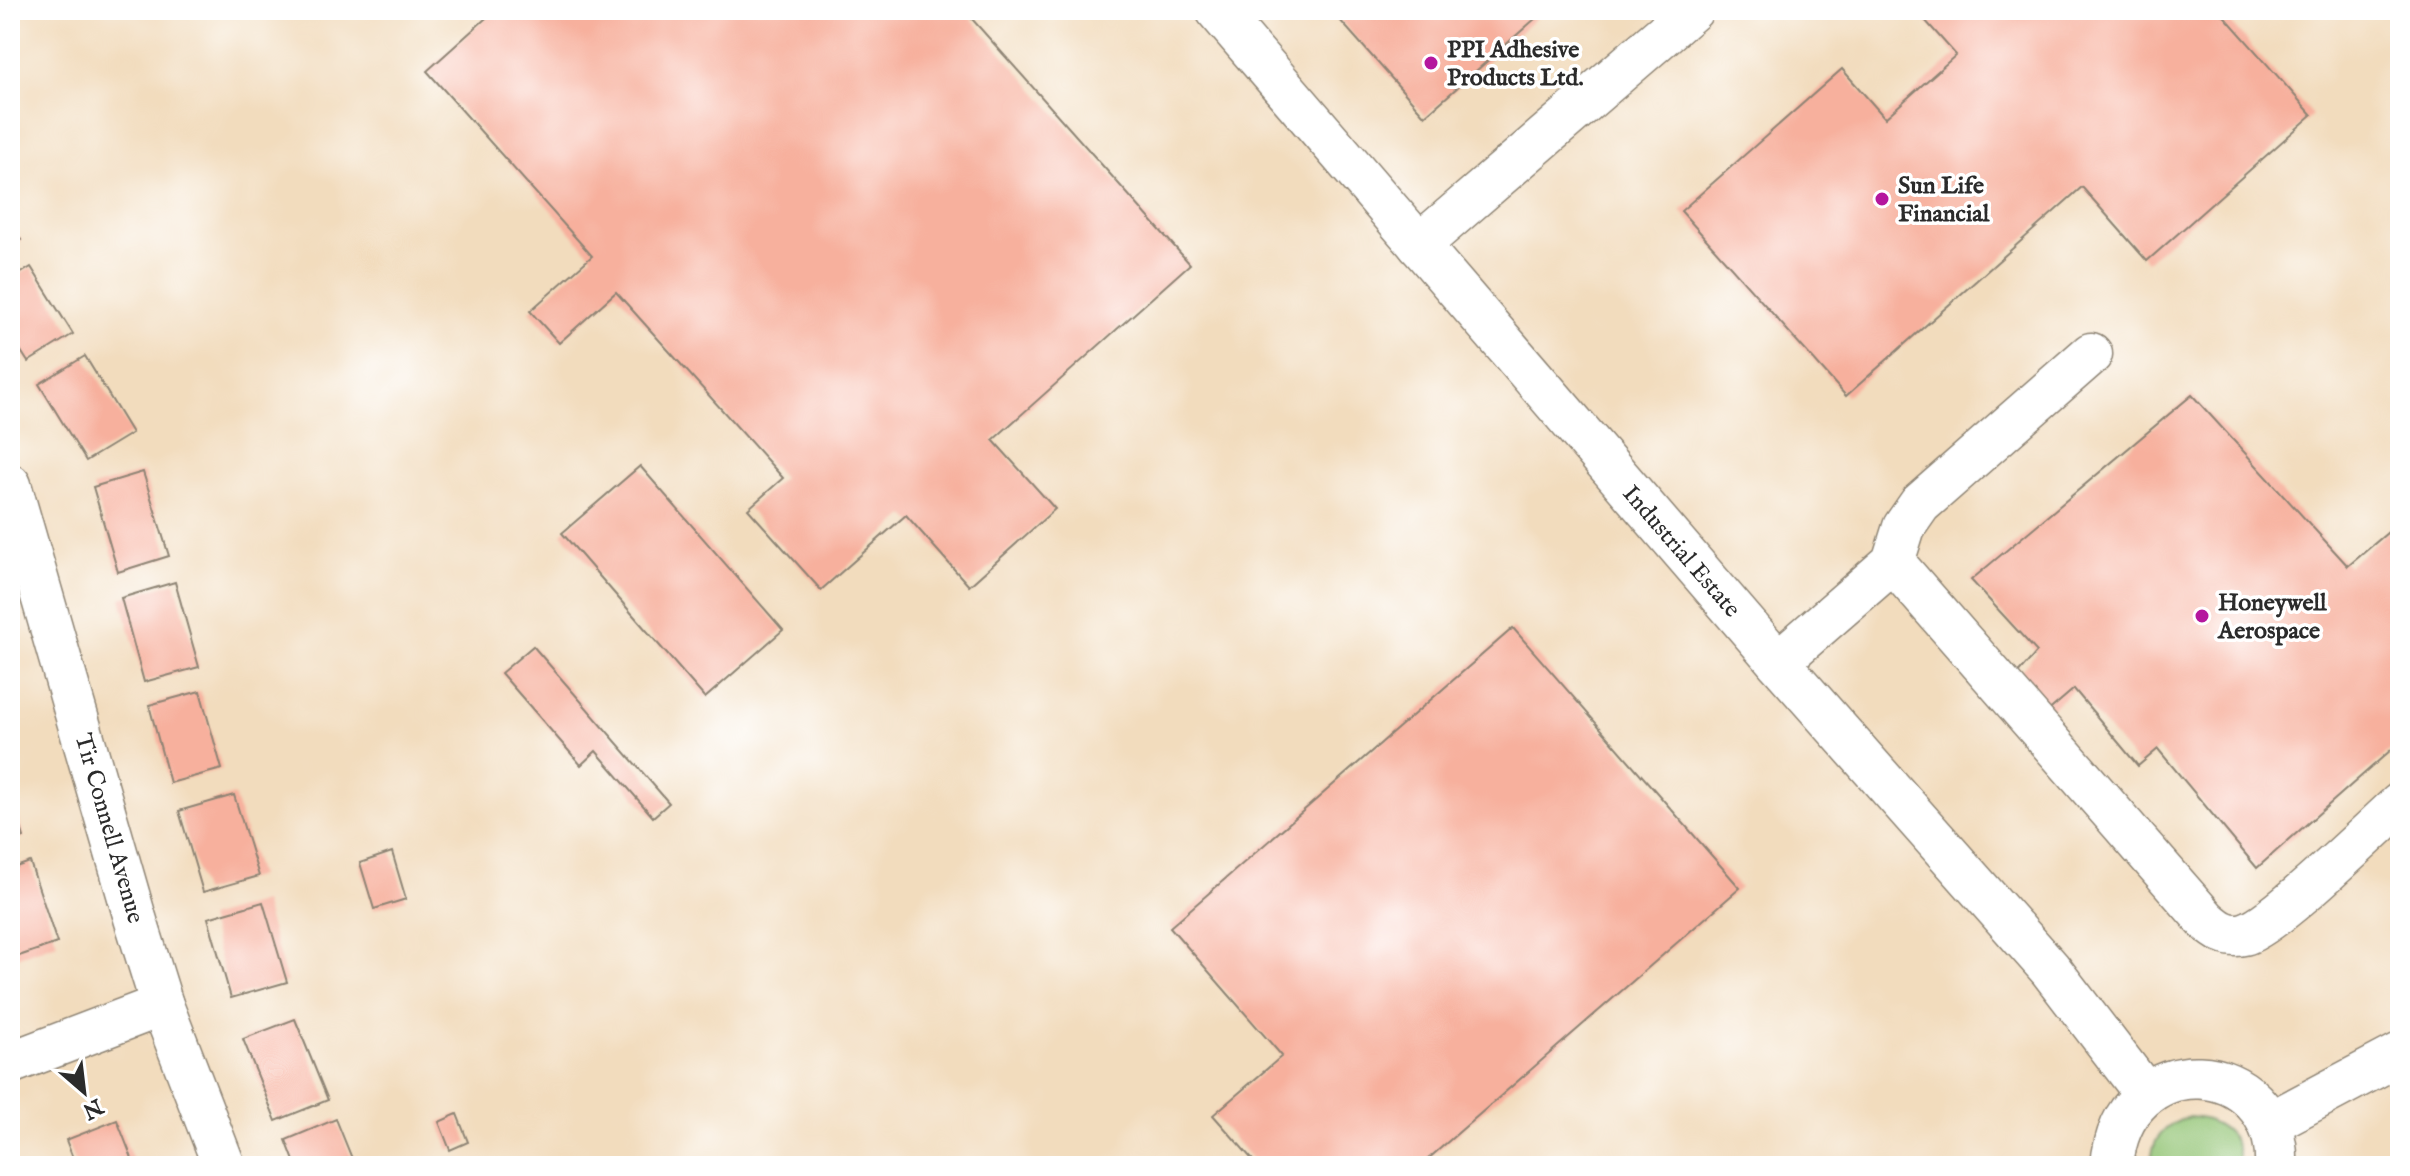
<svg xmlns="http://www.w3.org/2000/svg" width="2410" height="1176" font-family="'IM FELL English',serif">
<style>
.green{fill:#93c474;stroke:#5f7850;stroke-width:2}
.building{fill:#f7b09d}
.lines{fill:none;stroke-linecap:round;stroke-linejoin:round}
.minor-casing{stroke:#8e8474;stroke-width:45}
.minor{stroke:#fff;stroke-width:42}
.poi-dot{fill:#b5179e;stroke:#fff;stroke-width:3}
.labels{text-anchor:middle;stroke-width:7;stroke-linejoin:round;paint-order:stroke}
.poi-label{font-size:24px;font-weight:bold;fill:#2b2b2b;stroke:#fff;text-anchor:start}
.street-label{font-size:24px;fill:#2b2b2b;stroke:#fff}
</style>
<rect width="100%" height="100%" fill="#fff"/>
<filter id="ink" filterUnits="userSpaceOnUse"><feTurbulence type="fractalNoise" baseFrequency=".0125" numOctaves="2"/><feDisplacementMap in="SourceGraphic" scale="16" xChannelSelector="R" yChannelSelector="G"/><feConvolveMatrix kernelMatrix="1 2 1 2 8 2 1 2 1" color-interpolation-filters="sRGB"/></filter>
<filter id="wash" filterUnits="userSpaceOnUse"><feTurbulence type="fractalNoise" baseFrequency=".006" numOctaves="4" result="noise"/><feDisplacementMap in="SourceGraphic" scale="32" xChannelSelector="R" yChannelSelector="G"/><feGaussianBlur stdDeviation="1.8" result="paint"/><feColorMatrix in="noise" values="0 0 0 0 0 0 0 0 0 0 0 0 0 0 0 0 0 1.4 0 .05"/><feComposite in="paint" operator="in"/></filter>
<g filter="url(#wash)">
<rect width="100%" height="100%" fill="#f2dcbd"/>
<path class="green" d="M2189 1117C2216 1118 2242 1135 2238 1166H2152C2149 1140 2166 1124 2189 1117Z"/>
<g id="blocks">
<g class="building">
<polygon points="495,10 964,10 1190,264 993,440 1055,509 969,586 906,515 821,590 748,509 783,478 616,292 559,343 530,311 592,256 427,71"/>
<polygon points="1331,10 1545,10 1425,116"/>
<polygon points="1916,10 2219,10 2312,115 2147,261 2082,187 1846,396 1681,211 1842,69 1885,118 1956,55"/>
<polygon points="10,222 21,240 10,246"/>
<polygon points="31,267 73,334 28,362 10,334 10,280"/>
<polygon points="85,356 132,433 86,461 39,384"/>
<polygon points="2192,395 2348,566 2400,522 2400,742 2257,868 2158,749 2138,766 2074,689 2046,713 2015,677 2037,652 1971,580"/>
<polygon points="640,466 783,630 705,698 562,533"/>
<polygon points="143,472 169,556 118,572 93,487"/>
<polygon points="175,582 199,667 144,682 121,598"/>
<polygon points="1513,628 1740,888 1420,1166 1258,1166 1213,1115 1282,1056 1170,927"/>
<polygon points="533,646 669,803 653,817 596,751 581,765 501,673"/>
<polygon points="200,691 222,769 170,783 149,705"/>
<polygon points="10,793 24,837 10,841"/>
<polygon points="234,795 259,876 203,892 179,811"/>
<polygon points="392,852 406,899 374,909 360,863"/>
<polygon points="30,862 57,943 10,959 10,869"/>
<polygon points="263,902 287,982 231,998 208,918"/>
<polygon points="295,1019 328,1100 276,1121 243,1039"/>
<polygon points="457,1114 468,1142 450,1150 439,1122"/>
<polygon points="336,1119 355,1166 296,1166 286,1140"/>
<polygon points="117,1120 135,1166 76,1166 66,1140"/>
</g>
</g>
</g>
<g filter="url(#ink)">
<use href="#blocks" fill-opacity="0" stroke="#8e8474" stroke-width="2"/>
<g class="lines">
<defs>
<g id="minor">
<polyline points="1217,10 1778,662 2050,969 2145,1093"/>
<polyline points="1419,245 1692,10"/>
<polyline points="10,485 135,918 162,1005 224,1166"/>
<path d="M1893 562 2206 920C2217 930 2228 938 2244 934 2273 927 2372 829 2400 804"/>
<polyline points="1778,662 1893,562 1904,527 1920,504 2091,354"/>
<polyline points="10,1063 162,1005"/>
<polyline points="2270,1123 2400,1054"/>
<path d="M2112 1166C2122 1041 2281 1055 2276 1166"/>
</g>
</defs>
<use href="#minor" class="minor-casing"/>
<use href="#minor" class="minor"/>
</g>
</g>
<g class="poi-dot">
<circle cx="1431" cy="63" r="8"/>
<circle cx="1882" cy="199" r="8"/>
<circle cx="2202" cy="616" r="8"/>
</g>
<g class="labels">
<g class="poi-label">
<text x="1447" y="57">PPI Adhesive<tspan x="1447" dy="28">Products Ltd.</tspan></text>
<text x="1898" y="193">Sun Life<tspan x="1898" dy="28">Financial</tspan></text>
<text x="2218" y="610">Honeywell<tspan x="2218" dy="28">Aerospace</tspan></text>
</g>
<g class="street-label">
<text transform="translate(1682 551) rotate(49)" y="8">Industrial Estate</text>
<text transform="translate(110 828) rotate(74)" y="8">Tir Connell Avenue</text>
</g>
</g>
<rect width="2410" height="1176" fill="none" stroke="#fff" stroke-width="40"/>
<g transform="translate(84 1092) rotate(152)" stroke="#ffffff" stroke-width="6" paint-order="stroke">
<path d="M0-6L14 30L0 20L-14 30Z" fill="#2b2b2b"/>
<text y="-12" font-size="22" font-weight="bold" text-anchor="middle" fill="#2b2b2b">N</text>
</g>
</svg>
